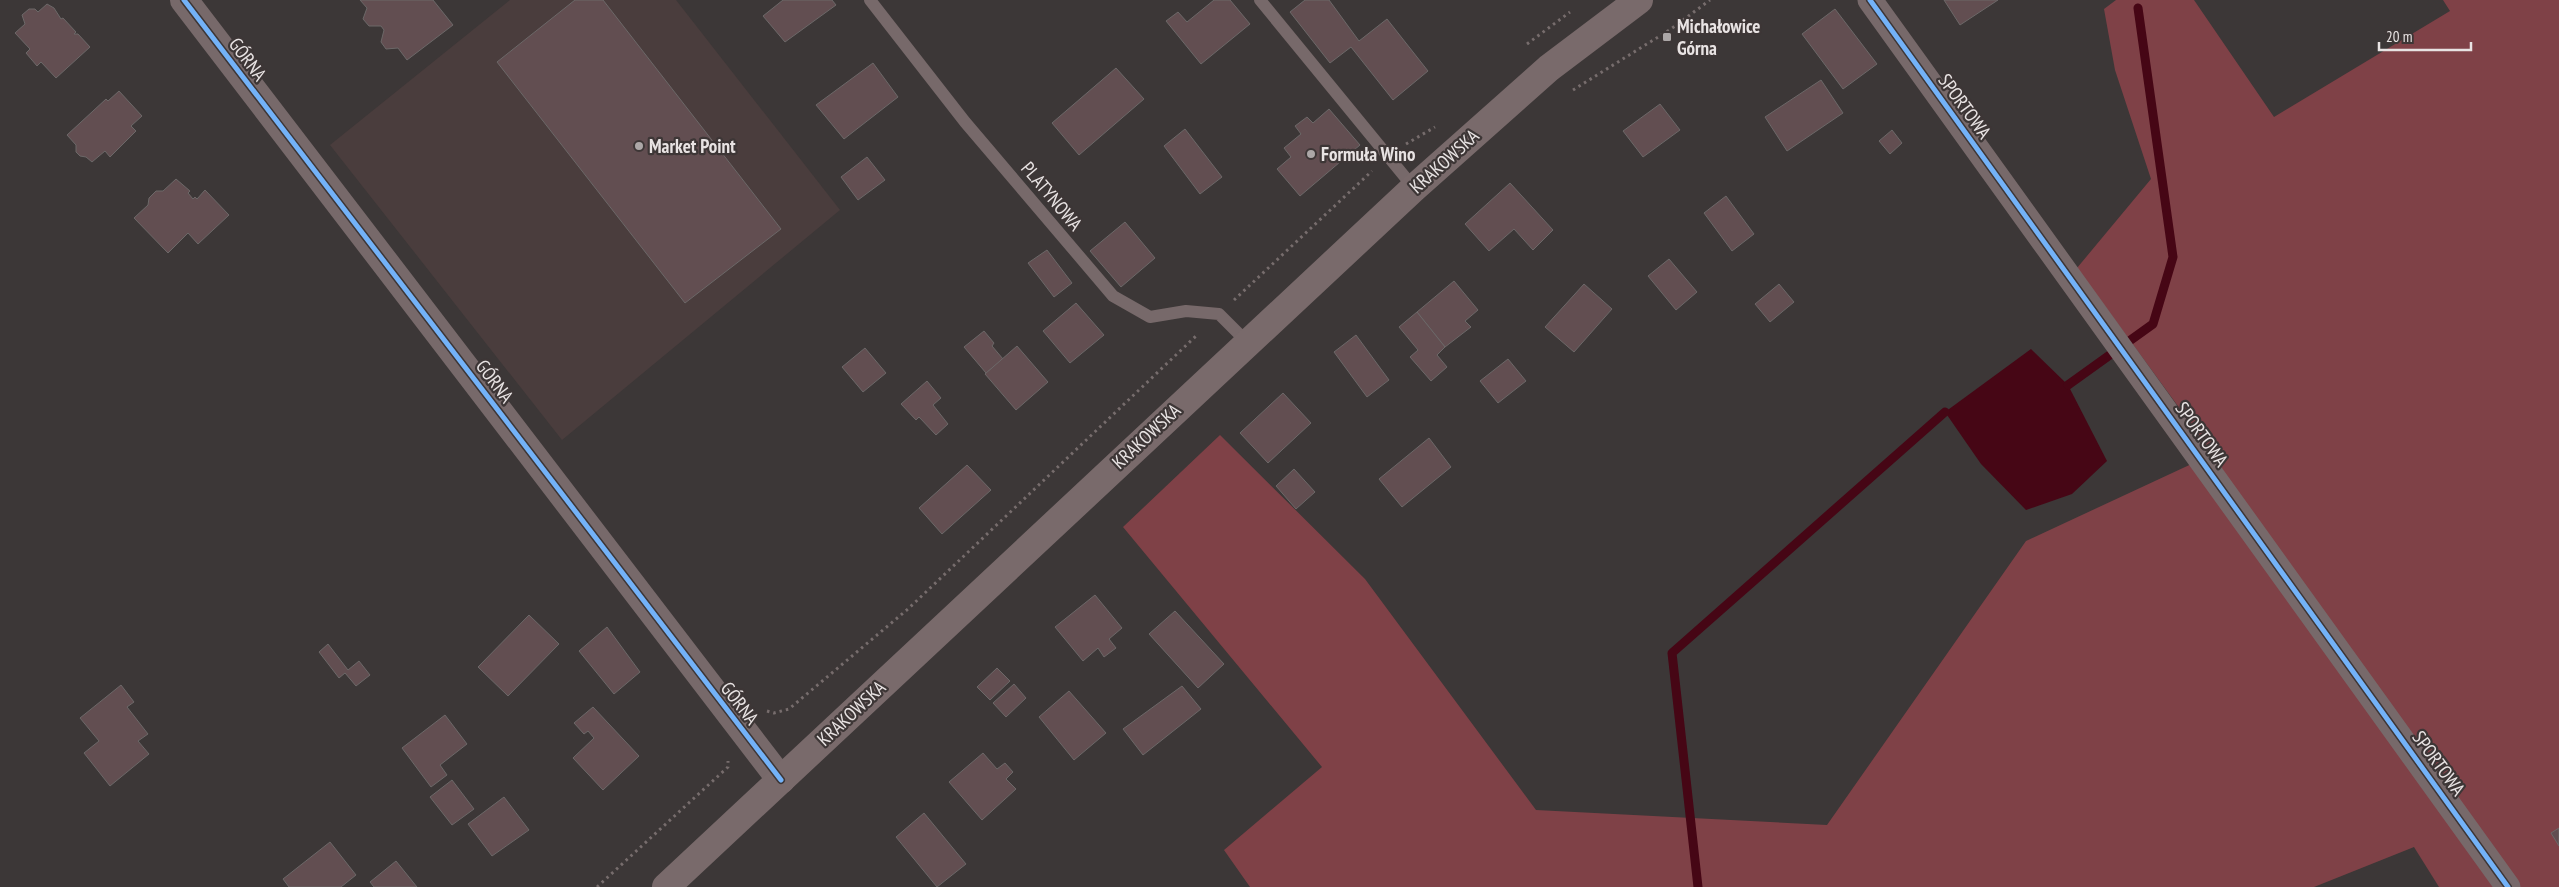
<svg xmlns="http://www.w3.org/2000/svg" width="2559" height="887" font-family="'PT Sans Narrow',sans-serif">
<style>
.built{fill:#4a3d3d}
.green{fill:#7f4147}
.water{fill:#460615}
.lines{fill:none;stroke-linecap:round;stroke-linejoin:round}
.stream{stroke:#460615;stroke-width:9}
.building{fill:#624e51;stroke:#6c6868}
.path{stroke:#776d6d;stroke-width:3;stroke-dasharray:2.5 4;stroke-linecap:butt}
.service{stroke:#77696a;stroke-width:12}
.minor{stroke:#77696a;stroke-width:25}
.tertiary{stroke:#77696a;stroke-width:28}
.secondary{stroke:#796a6b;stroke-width:28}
.cycleway-casing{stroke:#3d3636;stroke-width:8}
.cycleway{stroke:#73b2f8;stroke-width:5}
.poi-dot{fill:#aca7a7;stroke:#3d3636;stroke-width:2}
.labels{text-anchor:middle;stroke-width:4.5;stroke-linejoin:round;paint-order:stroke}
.poi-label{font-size:19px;font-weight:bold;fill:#e8e3e3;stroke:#3d3636;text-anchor:start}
.street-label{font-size:19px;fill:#e8e3e3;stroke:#3d3636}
</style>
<rect width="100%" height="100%" fill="#3c3737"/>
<polygon class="built" points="510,0 676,0 840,210 562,440 330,145"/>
<polygon class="green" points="2116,0 2194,0 2274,117 2450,11 2443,0 2559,0 2559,887 2439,887 2414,847 2314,887 1250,887 1224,850 1322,767 1123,527 1220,435 1365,579 1536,810 1827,825 2026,541 2213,454 2077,268 2151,179 2115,70 2104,9"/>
<polygon class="water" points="2031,349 2068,385 2107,461 2072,494 2026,510 1981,464 1945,412"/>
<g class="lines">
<g class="stream">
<polyline points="2068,385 2153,324 2173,257 2138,8"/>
<polyline points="1698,887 1672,653 1945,412"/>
</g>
</g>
<g class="building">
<polygon points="360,0 433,0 453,25 407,60 398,48 386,49 381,42 384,30 381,26 369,26 363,19 367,8"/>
<polygon points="575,0 603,0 781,229 685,303 497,62"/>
<polygon points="783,0 832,0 836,5 785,42 763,16"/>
<polygon points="1214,0 1230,0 1250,24 1201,64 1166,21 1178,12 1187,22"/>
<polygon points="1305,0 1329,0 1359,41 1387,19 1428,71 1393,100 1351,47 1330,63 1290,12"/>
<polygon points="1944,0 1998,0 1960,25"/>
<polygon points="47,4 54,8 61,19 63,18 76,32 74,34 78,34 90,47 56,78 41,62 37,66 26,53 30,49 15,33 25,24 22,15 29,9 35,9 38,12"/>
<polygon points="1835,9 1877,64 1843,89 1802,34"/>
<polygon points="873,63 898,97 844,139 816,105"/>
<polygon points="1116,68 1144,99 1079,155 1052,123"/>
<polygon points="1821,80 1843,113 1787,151 1765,117"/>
<polygon points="119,91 142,116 131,126 136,131 110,157 105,151 92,162 86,157 80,156 76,152 76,145 67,135 106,99 108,101"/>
<polygon points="1660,104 1680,130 1643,157 1623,131"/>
<polygon points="1329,109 1360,145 1300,196 1277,169 1291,157 1284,148 1301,134 1295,126 1307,117 1313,123"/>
<polygon points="1185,129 1222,177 1200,194 1164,146"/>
<polygon points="1892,130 1902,143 1890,154 1879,141"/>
<polygon points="867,157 885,180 858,200 841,177"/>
<polygon points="176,179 190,191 188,193 193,199 195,197 197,199 205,190 229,215 198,244 188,233 168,253 134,218 148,205 149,198 156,191 163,191"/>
<polygon points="1510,183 1553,230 1533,250 1514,229 1489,251 1465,224"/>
<polygon points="1726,196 1754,234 1732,251 1704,213"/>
<polygon points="1125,222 1155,258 1121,287 1090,251"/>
<polygon points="1047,250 1072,283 1054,297 1028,263"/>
<polygon points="1669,259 1697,292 1676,310 1648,276"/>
<polygon points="1454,281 1478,310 1465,321 1471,327 1445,347 1417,312"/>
<polygon points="1584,284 1612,309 1574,352 1545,327"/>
<polygon points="1779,284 1794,302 1770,322 1755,304"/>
<polygon points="1076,303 1104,335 1070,363 1043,331"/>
<polygon points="1417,312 1445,347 1437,355 1447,367 1431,381 1410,357 1418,350 1399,327"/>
<polygon points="984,331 994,343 992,346 1003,359 986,373 964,347"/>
<polygon points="1356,335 1389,380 1367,397 1334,352"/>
<polygon points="1017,346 1048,382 1016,410 985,374"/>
<polygon points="865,348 886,373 863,392 842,367"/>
<polygon points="1508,359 1526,381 1498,403 1480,381"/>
<polygon points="927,381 941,398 933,405 948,424 936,435 919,417 916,420 901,404"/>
<polygon points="1283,393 1311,423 1268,463 1240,433"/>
<polygon points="1429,438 1451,467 1402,507 1379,479"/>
<polygon points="967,465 991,490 942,534 919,508"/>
<polygon points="1294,469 1315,492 1296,509 1276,486"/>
<polygon points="1095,595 1122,628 1109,639 1116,648 1104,657 1098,648 1083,661 1055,627"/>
<polygon points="1175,611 1224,664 1198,688 1149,634"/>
<polygon points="529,615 559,644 508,696 478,667"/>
<polygon points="607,627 640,672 614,694 579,651"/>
<polygon points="328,644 348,670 359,661 370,675 356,686 345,673 339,678 319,652"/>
<polygon points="997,668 1010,681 990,700 977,687"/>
<polygon points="1014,684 1026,698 1006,717 993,703"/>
<polygon points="121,685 134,702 127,707 148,734 138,741 149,754 110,786 84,753 99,741 80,718"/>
<polygon points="1182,686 1201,709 1143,755 1123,729"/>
<polygon points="1069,691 1106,733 1074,760 1039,717"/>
<polygon points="593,707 639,756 603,790 573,758 594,738 588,731 584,734 574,723"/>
<polygon points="445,715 467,744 440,765 447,775 431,787 402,748"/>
<polygon points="983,753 997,769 1005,763 1013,772 1006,779 1016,789 982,820 949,782"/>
<polygon points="452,780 474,809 452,825 430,797"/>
<polygon points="504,797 529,830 492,856 468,824"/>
<polygon points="924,813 966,864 937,887 896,837"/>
<polygon points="2559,828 2559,846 2551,833"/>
<polygon points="330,842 356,875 341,887 289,887 283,879"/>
<polygon points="396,861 417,887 374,887 370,882"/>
</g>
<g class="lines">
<g class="path">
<polyline points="1527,44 1570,12"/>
<polyline points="1573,90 1671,29 1710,0"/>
<polyline points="1406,144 1435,127"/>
<polyline points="1234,300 1372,171"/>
<polyline points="767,711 774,713 789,709 908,609 1197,335"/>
<polyline points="597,887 728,767 728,761"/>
</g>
<g class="service">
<polyline points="870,0 965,122 1113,296 1150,317 1186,311 1219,314 1247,342"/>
<polyline points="1260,0 1414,188"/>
</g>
<polyline class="minor" points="1870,0 2508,887"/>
<polyline class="tertiary" points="184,0 781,780"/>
<polyline class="secondary" points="666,887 1414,188 1549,68 1639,0"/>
<defs>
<g id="cycleway">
<polyline points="184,0 781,780"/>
<polyline points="1870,0 2508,887"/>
</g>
</defs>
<use href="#cycleway" class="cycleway-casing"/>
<use href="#cycleway" class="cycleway"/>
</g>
<g class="poi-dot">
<rect x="1662" y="32" width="10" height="10" rx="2.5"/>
<circle cx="639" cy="146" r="5"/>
<circle cx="1311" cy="154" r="5"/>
</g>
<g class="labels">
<g class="poi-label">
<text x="1677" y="33">Michałowice<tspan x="1677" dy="22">Górna</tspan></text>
<text x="649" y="153">Market Point</text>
<text x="1321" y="161">Formuła Wino</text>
</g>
<g class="street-label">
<text transform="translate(248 59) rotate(53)" y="7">GÓRNA</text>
<text transform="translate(1965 106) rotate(54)" y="7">SPORTOWA</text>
<text transform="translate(1444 161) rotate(-42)" y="7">KRAKOWSKA</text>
<text transform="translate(1052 196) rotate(50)" y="7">PLATYNOWA</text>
<text transform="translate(495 381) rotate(53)" y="7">GÓRNA</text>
<text transform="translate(2202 434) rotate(54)" y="7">SPORTOWA</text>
<text transform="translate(1146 436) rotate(-43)" y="7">KRAKOWSKA</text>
<text transform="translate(740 703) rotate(52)" y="7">GÓRNA</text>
<text transform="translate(851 713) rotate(-43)" y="7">KRAKOWSKA</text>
<text transform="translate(2439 763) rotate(54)" y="7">SPORTOWA</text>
</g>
</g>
<path d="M2379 42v8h92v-8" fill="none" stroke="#e8e3e3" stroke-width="2.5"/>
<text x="2386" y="42" font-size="15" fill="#e8e3e3" stroke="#3d3636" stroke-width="4" paint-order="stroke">20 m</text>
</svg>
